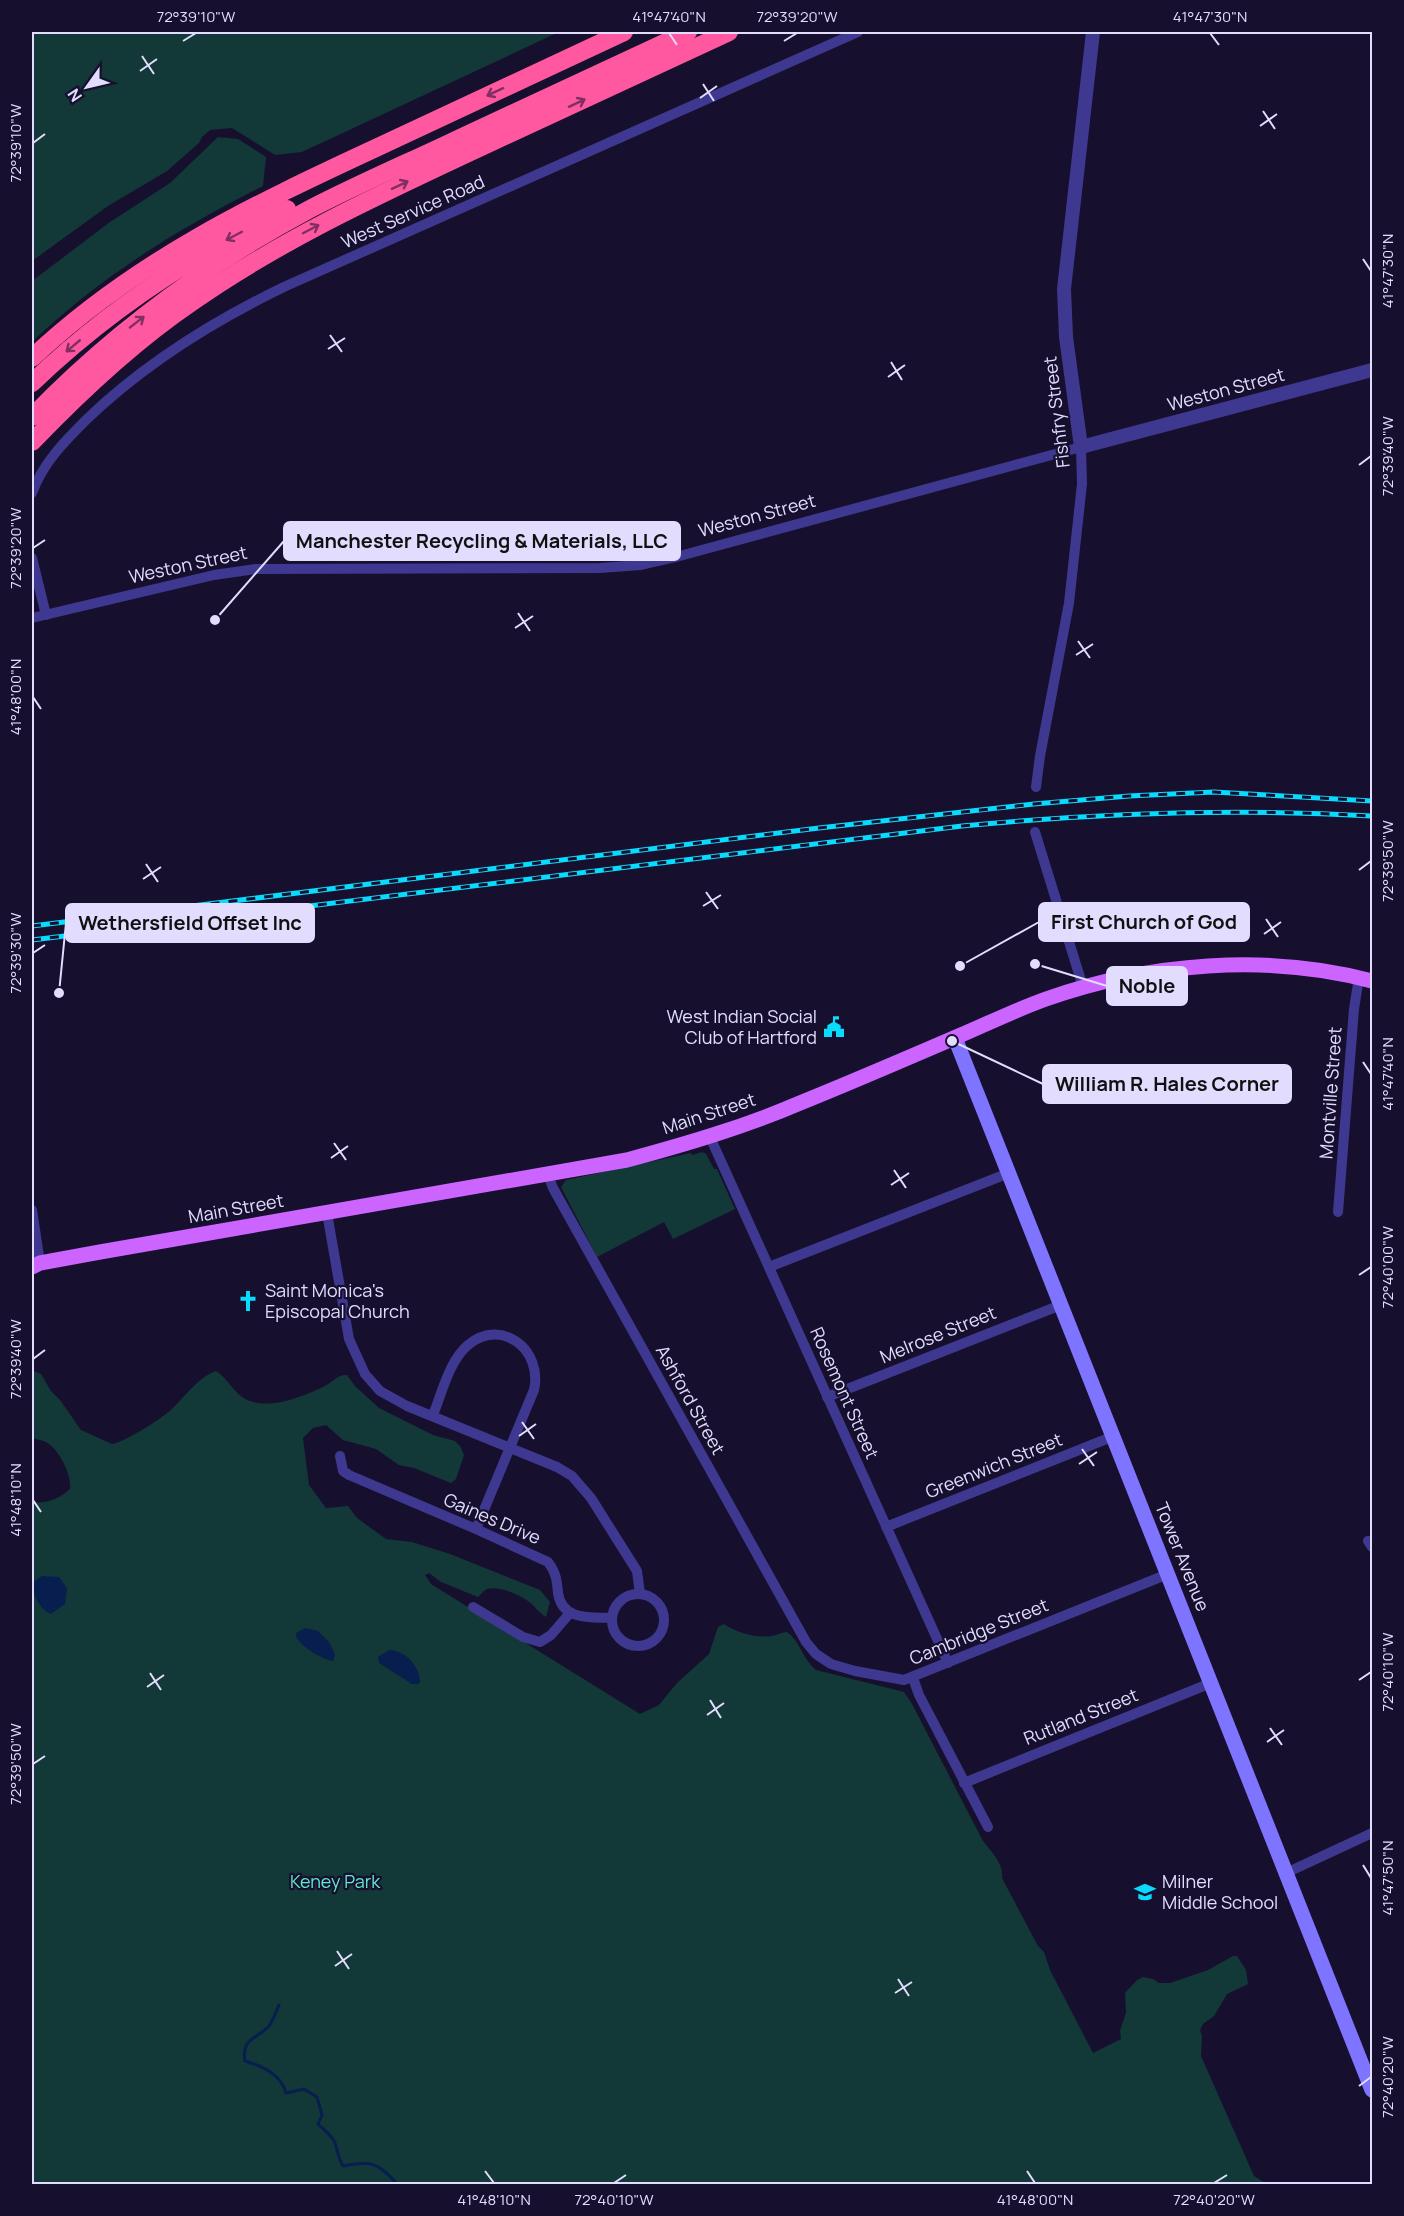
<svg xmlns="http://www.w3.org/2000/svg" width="1404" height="2216" font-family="Manrope,sans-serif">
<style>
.green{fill:#123838}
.water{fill:#071e4f}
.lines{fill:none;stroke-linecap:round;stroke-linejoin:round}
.stream{stroke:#071e4f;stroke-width:3}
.minor{stroke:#3f3890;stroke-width:10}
.tertiary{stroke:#3f3890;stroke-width:14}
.secondary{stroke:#7e74ff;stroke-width:15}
.primary{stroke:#cc64ff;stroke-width:15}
.motorway{stroke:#ff58a0;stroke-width:18}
.rail-casing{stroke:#09dbff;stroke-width:5}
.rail{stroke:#16102e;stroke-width:3;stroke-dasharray:9;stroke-linecap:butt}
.oneway{stroke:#7f3061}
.ticks{fill:none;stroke:#e2ddff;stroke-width:2}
.labels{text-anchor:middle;stroke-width:4.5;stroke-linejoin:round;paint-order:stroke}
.street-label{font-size:18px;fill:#e2ddff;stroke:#16102e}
.poi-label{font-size:18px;fill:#e2ddff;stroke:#16102e;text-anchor:start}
.park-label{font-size:18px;fill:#5fe9cd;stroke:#16102e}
.leader{fill:none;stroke:#e2ddff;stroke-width:2}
.callout-dot{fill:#e2ddff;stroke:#16102e;stroke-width:2}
.callout{fill:#e2ddff;stroke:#e2ddff;stroke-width:2}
.callout-label{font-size:20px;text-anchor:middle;font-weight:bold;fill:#111}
.neatline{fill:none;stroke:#e2ddff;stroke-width:2}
.ticks-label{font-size:15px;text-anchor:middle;fill:#e2ddff}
</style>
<rect width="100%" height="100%" fill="#16102e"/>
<g class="green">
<polygon points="32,32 559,32 302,152 275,155 232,128 210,130 202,137 199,143 167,171 108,206 32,261"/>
<path d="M218 137 238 139 266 157 263 186C179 228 100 277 32 342V281L110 222 170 183Z"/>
<polygon points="702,1152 706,1154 714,1169 717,1169 735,1209 673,1239 664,1222 597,1257 561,1187 566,1180 691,1153 692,1155"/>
<path d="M32 1370 41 1374 51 1391 60 1400 81 1430 112 1444C125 1442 163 1418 173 1408 186 1395 199 1377 216 1371 228 1378 234 1394 247 1400 270 1410 302 1397 323 1387 332 1383 338 1374 347 1375L355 1386 379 1408 433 1435 455 1441 460 1446 464 1455 456 1479 451 1483 414 1468 399 1465 376 1449 343 1440 326 1425 313 1428 303 1438 309 1485 326 1508 348 1506 357 1518 386 1539 412 1542 450 1554 540 1590 550 1602 546 1617C539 1613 535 1606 528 1601 520 1595 494 1583 484 1591 481 1593 480 1596 478 1597L441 1582 429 1573 425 1575 431 1584 640 1714 659 1705 677 1683 709 1654 718 1627 724 1624C737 1633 756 1638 772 1636 777 1635 782 1632 787 1632 800 1641 803 1660 816 1670L904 1692 911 1702 983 1841C991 1851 1004 1864 1002 1878L1038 1946 1044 1952 1050 1970 1093 2053 1121 2039 1120 2030 1126 2013 1125 1993 1137 1980 1143 1977 1153 1979 1159 1983H1170L1208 1970 1233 1956H1237L1246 1970 1248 1984 1227 1994 1214 2016 1203 2024 1200 2030 1202 2036 1201 2056 1254 2176 1267 2184H32V1502C46 1504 59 1499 70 1489 72 1475 59 1449 46 1442 42 1440 36 1439 32 1438Z"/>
</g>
<g class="water">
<path d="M42 1576 59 1577 67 1588 65 1604 51 1614C41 1611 31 1593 33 1582Z"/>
<path d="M305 1628 318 1631 330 1643 335 1655 333 1661C321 1659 302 1647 296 1637V1633Z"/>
<path d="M389 1650C406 1651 419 1665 420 1682L418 1684H412L379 1663 378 1657Z"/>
</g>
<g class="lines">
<path class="stream" d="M279 2005C276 2011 273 2022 268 2027 256 2039 241 2039 245 2061 262 2066 281 2074 286 2093L304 2089 317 2097 322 2115 318 2124C324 2130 332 2135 335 2143 338 2151 338 2158 343 2166 373 2161 377 2162 397 2184"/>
<g class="minor">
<path d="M32 493C43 463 64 442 86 420 145 363 213 321 286 286L858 32"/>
<polyline points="32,558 46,615"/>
<polyline points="32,618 214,575 256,569 600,568 641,565 676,557 1081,447 1082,484 1069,603 1040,756 1036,787"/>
<polyline points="1035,832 1083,987"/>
<polyline points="710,1137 948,1663"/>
<polyline points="547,1173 553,1188 806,1642 816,1654 831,1664 855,1671 904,1680 1168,1574"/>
<polyline points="32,1210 40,1263"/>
<polyline points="1338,1212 1354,1009 1359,977"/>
<polyline points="327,1213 349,1339 365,1374 380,1391 407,1406 557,1467 572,1476 591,1498 637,1571 640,1594"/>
<polyline points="769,1267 1009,1173"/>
<polyline points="827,1397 1061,1305"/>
<path d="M433 1415C442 1393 449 1361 468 1345 502 1317 543 1350 534 1390L476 1529"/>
<path d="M340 1456 343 1471 349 1475 476 1529 548 1562C556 1572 557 1581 558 1593 562 1621 591 1617 612 1618"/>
<polyline points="886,1527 1114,1436"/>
<polyline points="1368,1541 1372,1547"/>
<circle cx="638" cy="1620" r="26"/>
<polyline points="473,1607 523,1637 540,1642 551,1635 570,1613"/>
<polyline points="913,1678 919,1695 988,1827"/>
<polyline points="964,1783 1211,1683"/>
<polyline points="1286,1873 1372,1833"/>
</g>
<polyline class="tertiary" points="1093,32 1064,289 1066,337 1081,447 1372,370"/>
<polyline class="secondary" points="955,1038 1372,2090"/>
<path class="primary" d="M32 1267 40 1263 100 1252 627 1160C686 1144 744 1127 800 1103 852 1082 903 1060 954 1038 985 1025 1015 1010 1046 999 1148 963 1268 953 1372 981"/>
<g class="motorway">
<path d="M32 358C135 261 251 206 378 147 460 108 542 70 624 32"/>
<path d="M32 383C107 311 193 254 287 209"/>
<path d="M32 417C113 333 207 264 310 209 360 183 412 161 462 137 538 102 613 67 688 32"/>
<path d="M32 442C81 391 133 342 192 302 278 242 372 198 466 154 554 113 642 72 729 32"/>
</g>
<defs>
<g id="rail">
<polyline points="32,926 819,828 1034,804 1129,796 1214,792 1372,801"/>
<path d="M32 940 962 826C1099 813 1235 808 1372 816"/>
</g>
</defs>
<use href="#rail" class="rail-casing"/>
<use href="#rail" class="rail"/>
</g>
<defs><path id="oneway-shaft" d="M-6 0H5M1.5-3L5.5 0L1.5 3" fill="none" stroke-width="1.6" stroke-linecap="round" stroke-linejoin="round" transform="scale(1.5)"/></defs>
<g class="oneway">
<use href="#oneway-shaft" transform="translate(495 92) rotate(155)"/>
<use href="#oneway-shaft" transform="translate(577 103) rotate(-25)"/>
<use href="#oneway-shaft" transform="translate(400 185) rotate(-25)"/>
<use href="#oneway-shaft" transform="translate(311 229) rotate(-28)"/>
<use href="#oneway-shaft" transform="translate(234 236) rotate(152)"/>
<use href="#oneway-shaft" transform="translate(137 322) rotate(-38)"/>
<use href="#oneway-shaft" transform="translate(73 346) rotate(140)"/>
</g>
<path class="ticks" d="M669 33 677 45M1210 33 1219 45M183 41 196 33M784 41 797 33M142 56 154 74M140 71 157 59M703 84 714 101M700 98 717 86M1263 111 1275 129M1260 126 1277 114M33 143 45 134M1363 259 1371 271M330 335 342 352M328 349 345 338M891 362 902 380M888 377 905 365M1359 465 1371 456M33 548 45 540M518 613 530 631M515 628 533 616M1078 641 1090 658M1076 655 1093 644M33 697 41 709M146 864 158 882M1359 870 1371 861M143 879 161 867M706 892 718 909M703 906 721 895M1266 919 1278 937M1264 934 1281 922M33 953 45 945M1363 1062 1371 1074M334 1143 346 1160M331 1158 348 1146M894 1170 906 1188M891 1185 909 1173M1359 1275 1371 1267M33 1359 45 1350M522 1422 534 1439M519 1436 536 1424M1082 1449 1094 1466M1079 1464 1097 1452M33 1500 41 1512M150 1673 161 1690M1359 1680 1371 1672M147 1687 164 1675M710 1700 721 1718M707 1715 724 1703M1270 1728 1282 1745M1267 1742 1284 1730M33 1764 45 1756M1363 1865 1371 1878M337 1951 349 1969M335 1966 352 1954M898 1979 909 1996M895 1993 912 1982M1359 2086 1371 2077M485 2171 494 2183M1027 2171 1035 2183M614 2183 626 2175M1214 2183 1227 2175"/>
<defs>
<symbol id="civic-bare" viewBox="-9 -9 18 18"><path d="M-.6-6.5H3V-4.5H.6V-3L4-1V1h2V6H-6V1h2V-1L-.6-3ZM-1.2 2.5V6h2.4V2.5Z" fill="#09dbff" stroke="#16102e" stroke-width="2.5" paint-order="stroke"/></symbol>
<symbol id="church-bare" viewBox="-9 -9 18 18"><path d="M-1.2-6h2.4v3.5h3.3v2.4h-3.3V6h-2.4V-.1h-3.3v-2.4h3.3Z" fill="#09dbff" stroke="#16102e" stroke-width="2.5" paint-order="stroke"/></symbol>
<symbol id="school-bare" viewBox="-9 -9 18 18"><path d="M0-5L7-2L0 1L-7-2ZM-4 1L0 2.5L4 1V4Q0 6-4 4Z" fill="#09dbff" stroke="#16102e" stroke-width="2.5" paint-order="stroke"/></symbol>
</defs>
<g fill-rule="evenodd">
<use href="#civic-bare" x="819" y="1012" width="30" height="30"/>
<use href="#church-bare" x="233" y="1286" width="30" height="30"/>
<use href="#school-bare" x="1130" y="1877" width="30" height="30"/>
</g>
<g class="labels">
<g class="street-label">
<text transform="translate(413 212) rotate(-24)" y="6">West Service Road</text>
<text transform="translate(1226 390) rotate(-15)" y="6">Weston Street</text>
<text transform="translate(1057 412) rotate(-97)" y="6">Fishfry Street</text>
<text transform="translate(757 516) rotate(-15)" y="6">Weston Street</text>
<text transform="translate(188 565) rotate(-12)" y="6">Weston Street</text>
<text transform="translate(1331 1093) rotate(-86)" y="6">Montville Street</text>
<text transform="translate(709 1114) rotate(-18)" y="6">Main Street</text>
<text transform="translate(236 1209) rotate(-10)" y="6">Main Street</text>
<text transform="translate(938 1335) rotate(-22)" y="6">Melrose Street</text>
<text transform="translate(844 1393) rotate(66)" y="6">Rosemont Street</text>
<text transform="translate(690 1400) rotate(61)" y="6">Ashford Street</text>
<text transform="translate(994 1466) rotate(-22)" y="6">Greenwich Street</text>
<text transform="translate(492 1519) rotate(23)" y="6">Gaines Drive</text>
<text transform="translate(1182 1557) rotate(68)" y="6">Tower Avenue</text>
<text transform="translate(979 1632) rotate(-22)" y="6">Cambridge Street</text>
<text transform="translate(1081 1717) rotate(-22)" y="6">Rutland Street</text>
</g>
<g class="poi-label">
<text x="817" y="1023" text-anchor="end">West Indian Social<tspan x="817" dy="21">Club of Hartford</tspan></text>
<text x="265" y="1297">Saint Monica's<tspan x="265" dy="21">Episcopal Church</tspan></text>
<text x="1162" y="1888">Milner<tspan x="1162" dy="21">Middle School</tspan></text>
</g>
<g class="park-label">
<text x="335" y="1888">Keney Park</text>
</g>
</g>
<path class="leader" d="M215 620L284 541M960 966L1039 922M59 993L66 923M1035 964L1107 986M952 1041L1043 1084"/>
<g class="callout-dot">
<circle cx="215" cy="620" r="6"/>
<circle cx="960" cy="966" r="6"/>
<circle cx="59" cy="993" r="6"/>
<circle cx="1035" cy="964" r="6"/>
<circle cx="952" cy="1041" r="6"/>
</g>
<g class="callout">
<rect x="284" y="522" width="396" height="38" rx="6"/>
<rect x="1039" y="903" width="210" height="38" rx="6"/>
<rect x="66" y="904" width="248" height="38" rx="6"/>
<rect x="1107" y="967" width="80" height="38" rx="6"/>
<rect x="1043" y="1065" width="248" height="38" rx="6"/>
</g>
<g class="callout-label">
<text x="482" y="548">Manchester Recycling &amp; Materials, LLC</text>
<text x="1144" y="929">First Church of God</text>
<text x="190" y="930">Wethersfield Offset Inc</text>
<text x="1147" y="993">Noble</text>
<text x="1167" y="1091">William R. Hales Corner</text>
</g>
<rect width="1404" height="2216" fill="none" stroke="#16102e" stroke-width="66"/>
<g transform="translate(87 87) rotate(236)" stroke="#16102e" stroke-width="4.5" paint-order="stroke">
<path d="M0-4.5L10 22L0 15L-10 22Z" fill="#e2ddff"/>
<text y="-9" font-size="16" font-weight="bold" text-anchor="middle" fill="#e2ddff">N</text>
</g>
<rect x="33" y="33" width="1338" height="2150" class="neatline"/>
<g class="ticks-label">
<text x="196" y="22">72°39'10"W</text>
<text x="669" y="22">41°47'40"N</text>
<text x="797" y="22">72°39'20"W</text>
<text x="1210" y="22">41°47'30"N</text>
<text transform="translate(16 143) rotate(-90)" y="5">72°39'10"W</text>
<text transform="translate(1388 271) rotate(-90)" y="5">41°47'30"N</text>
<text transform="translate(1388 456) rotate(-90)" y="5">72°39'40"W</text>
<text transform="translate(16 548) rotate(-90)" y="5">72°39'20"W</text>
<text transform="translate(16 697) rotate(-90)" y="5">41°48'00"N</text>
<text transform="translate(1388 861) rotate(-90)" y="5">72°39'50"W</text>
<text transform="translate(16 953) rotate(-90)" y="5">72°39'30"W</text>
<text transform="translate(1388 1074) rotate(-90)" y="5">41°47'40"N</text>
<text transform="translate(1388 1267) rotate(-90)" y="5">72°40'00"W</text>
<text transform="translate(16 1359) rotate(-90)" y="5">72°39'40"W</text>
<text transform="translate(16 1500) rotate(-90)" y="5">41°48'10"N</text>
<text transform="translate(1388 1672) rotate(-90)" y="5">72°40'10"W</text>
<text transform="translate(16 1764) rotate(-90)" y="5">72°39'50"W</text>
<text transform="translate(1388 1878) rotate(-90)" y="5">41°47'50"N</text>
<text transform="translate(1388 2077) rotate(-90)" y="5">72°40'20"W</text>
<text x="494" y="2205">41°48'10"N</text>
<text x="614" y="2205">72°40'10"W</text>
<text x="1035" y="2205">41°48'00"N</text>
<text x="1214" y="2205">72°40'20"W</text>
</g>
</svg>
